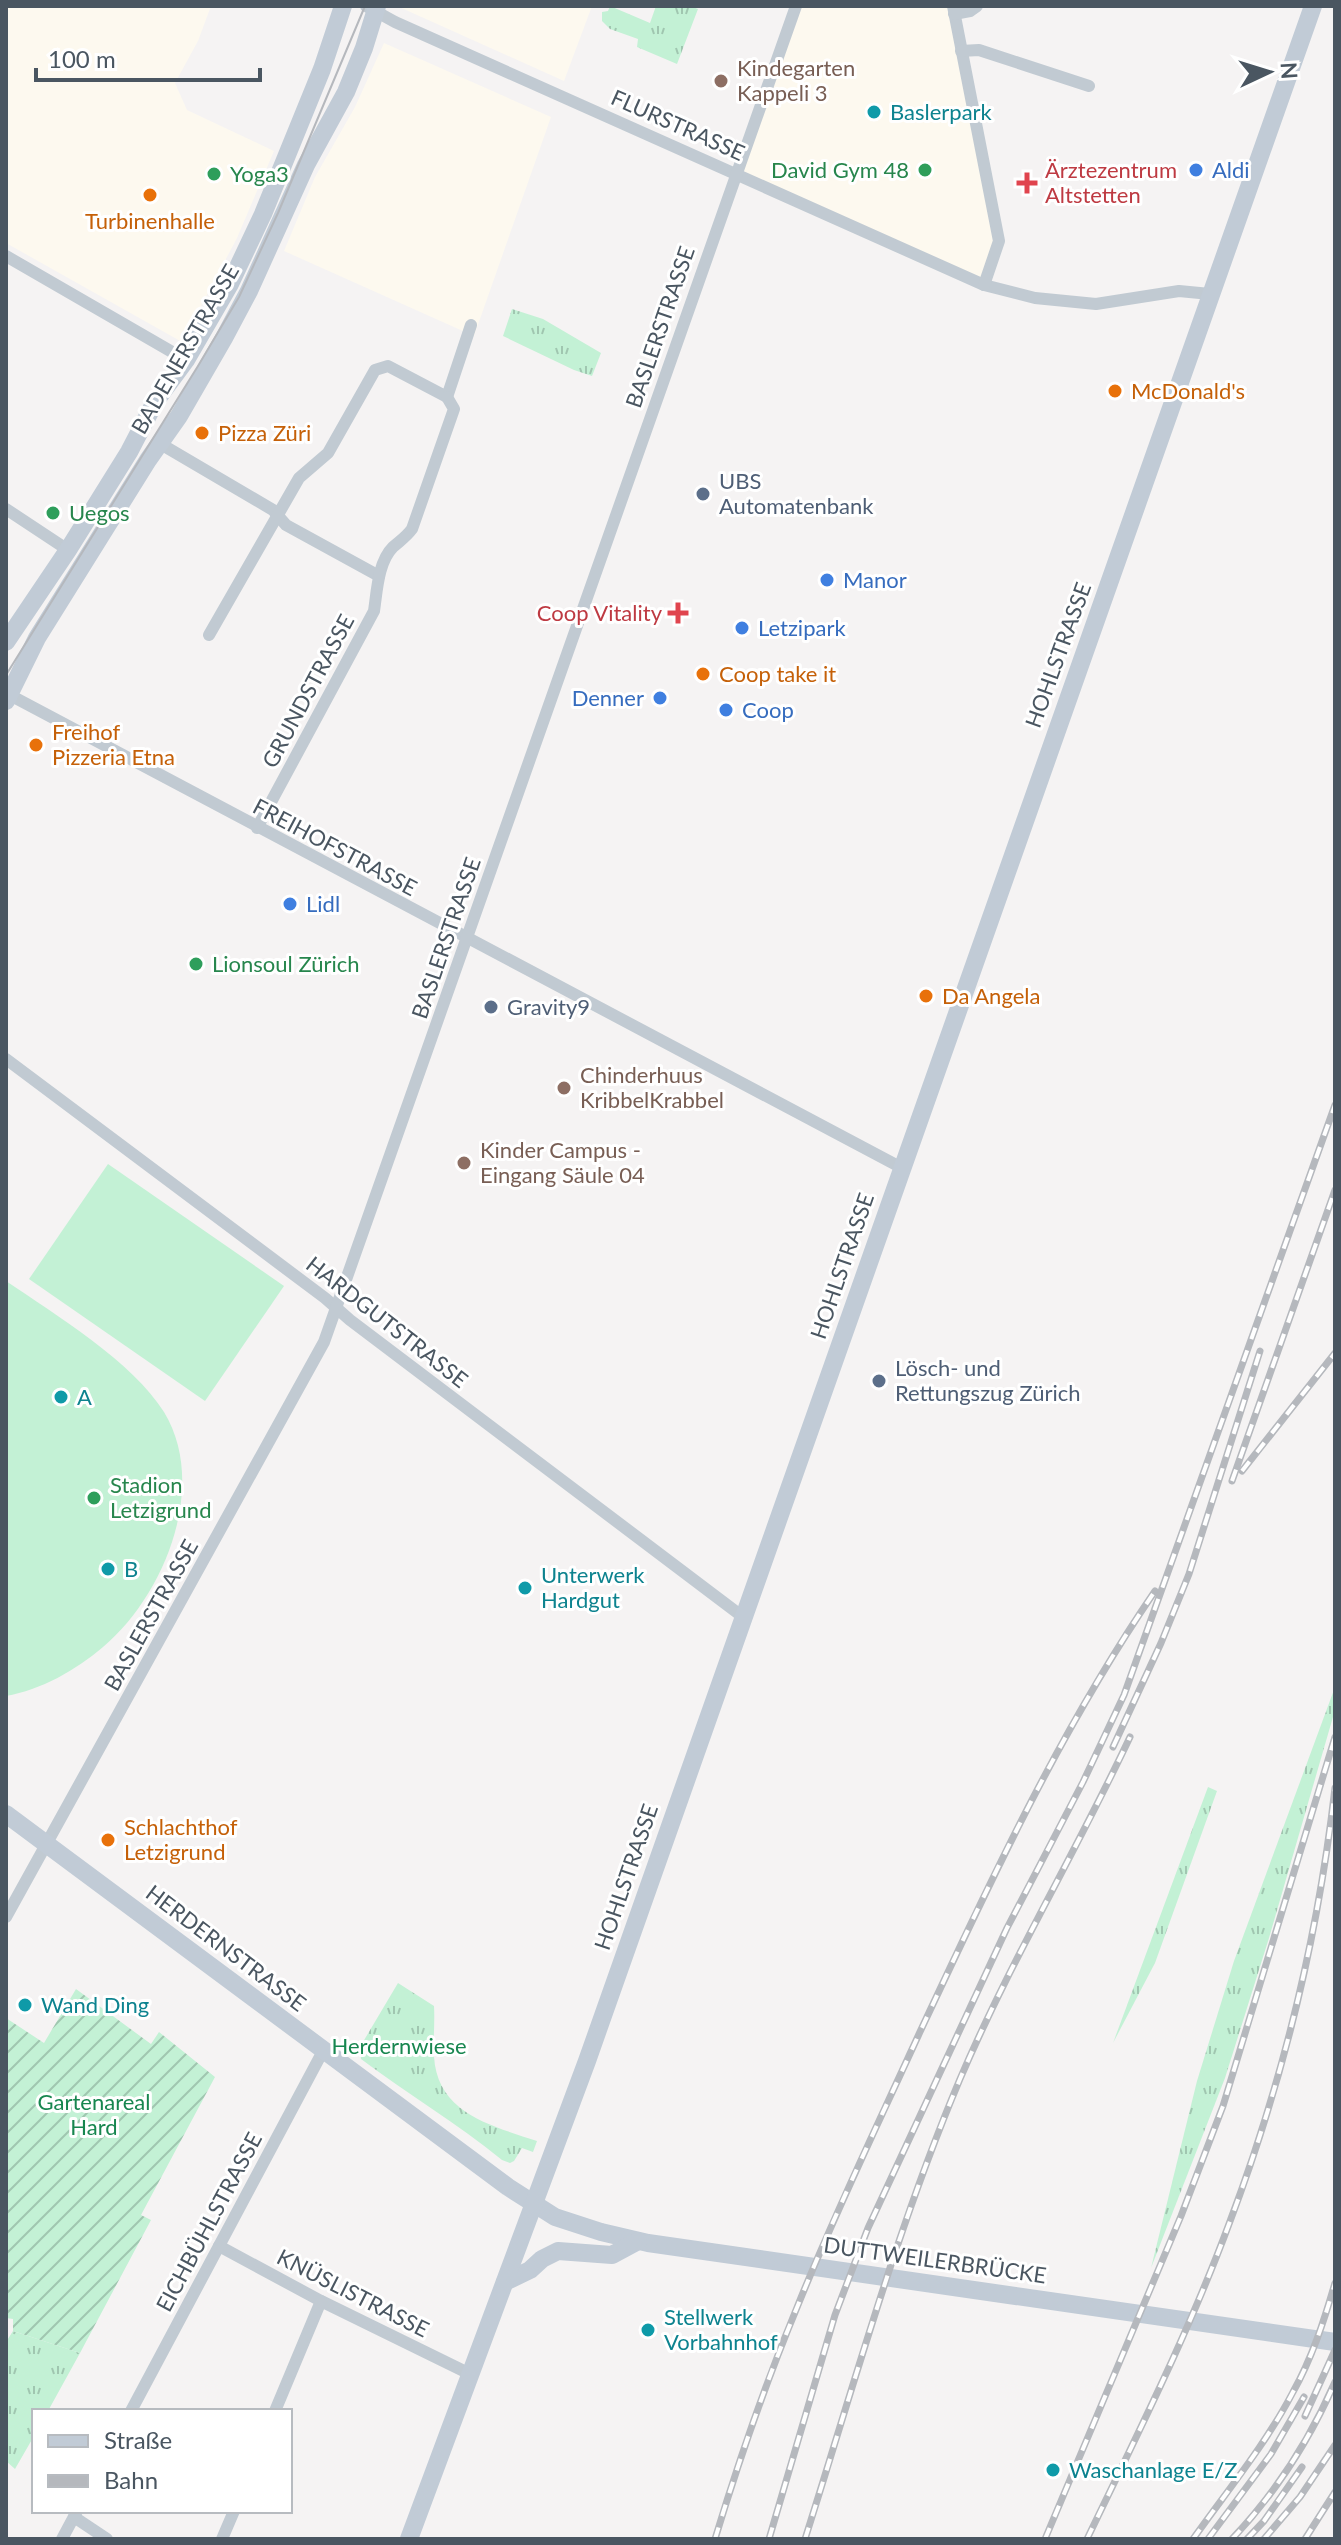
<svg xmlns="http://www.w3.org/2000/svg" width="1341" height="2545" font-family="Lato,sans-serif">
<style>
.commercial{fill:#fdf9ef}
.grass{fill:url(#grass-tufts)}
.garden{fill:url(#garden-furrows)}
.pitch{fill:#c3f1d5}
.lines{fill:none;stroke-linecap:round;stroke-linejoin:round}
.street{stroke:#c1cad2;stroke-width:12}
.secondary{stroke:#c1cbd6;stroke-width:18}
.tram{stroke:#b5b8bd;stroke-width:2}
.rail-casing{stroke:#b5b8bd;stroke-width:7}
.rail{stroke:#fff;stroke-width:4;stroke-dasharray:12;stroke-linecap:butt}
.education-dot{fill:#8d6e63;stroke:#fff;stroke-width:3}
.culture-dot{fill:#0f9aa8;stroke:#fff;stroke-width:3}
.leisure-dot{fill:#2e9e5b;stroke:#fff;stroke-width:3}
.shop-dot{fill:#3f7fe0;stroke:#fff;stroke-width:3}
.health-dot{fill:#e0444e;stroke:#fff;stroke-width:3}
.food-dot{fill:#e8710a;stroke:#fff;stroke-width:3}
.service-dot{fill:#5c6f8a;stroke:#fff;stroke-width:3}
.labels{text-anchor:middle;stroke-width:6;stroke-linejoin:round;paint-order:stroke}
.education-label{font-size:22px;fill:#785e54;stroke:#fff;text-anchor:start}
.culture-label{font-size:22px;fill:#0d838f;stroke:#fff;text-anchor:start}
.street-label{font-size:22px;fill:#4a5661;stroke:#fff}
.leisure-label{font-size:22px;fill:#27864d;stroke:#fff;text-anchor:start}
.health-label{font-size:22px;fill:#be3a42;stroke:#fff;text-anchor:start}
.shop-label{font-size:22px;fill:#366cbe;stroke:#fff;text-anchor:start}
.food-label{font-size:22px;fill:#c56008;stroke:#fff;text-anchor:start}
.service-label{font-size:22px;fill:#4e5e75;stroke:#fff;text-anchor:start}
.park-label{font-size:22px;fill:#17864f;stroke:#fff}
</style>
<defs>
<pattern id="grass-tufts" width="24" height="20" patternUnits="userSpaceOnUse" patternTransform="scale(2)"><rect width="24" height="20" fill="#c3f1d5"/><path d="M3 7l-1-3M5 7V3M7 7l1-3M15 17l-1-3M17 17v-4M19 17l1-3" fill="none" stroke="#a0c6b0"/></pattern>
<pattern id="garden-furrows" width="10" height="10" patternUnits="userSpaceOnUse" patternTransform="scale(2)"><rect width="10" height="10" fill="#c3f1d5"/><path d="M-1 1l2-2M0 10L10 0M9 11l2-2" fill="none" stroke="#a0c6b0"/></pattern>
</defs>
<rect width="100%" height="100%" fill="#f5f3f3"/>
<g class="commercial">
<polygon points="6,6 211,6 198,41 175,83 187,110 274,151 237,238 182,342 6,243"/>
<polygon points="397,6 592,6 564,81"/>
<polygon points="792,6 950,6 1002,245 988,286 734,169"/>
<polygon points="384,43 551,117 474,336 284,251 315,177 355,107"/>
</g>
<g class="grass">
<polygon points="610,6 650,23 656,6 690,6 698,9 677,64 637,47 638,39 610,29 602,21 602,12 608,11"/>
<polygon points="512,309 543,319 601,353 592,376 574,370 503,336"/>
<polygon points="1335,1687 1335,1710 1269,1938 1225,2078 1151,2268 1197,2081 1234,1961"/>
<polygon points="1208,1787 1217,1791 1155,1963 1113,2043"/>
<path d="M398 1983 434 2006C435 2023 433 2040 434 2056 437 2114 493 2126 537 2141L533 2152 522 2148 514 2161 510 2163 502 2160C457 2123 407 2094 361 2059L360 2047Z"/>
<polygon points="13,2331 80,2353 48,2411 34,2411 34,2436 15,2469 6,2461 6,2342"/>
</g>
<polygon class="garden" points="76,1989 151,2044 159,2032 215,2077 141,2215 151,2220 80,2353 13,2331 13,2319 6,2318 6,2018 44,2043"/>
<g class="pitch">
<polygon points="108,1164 284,1286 205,1401 29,1279"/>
<path d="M6 1281C56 1315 133 1362 164 1412 209 1486 164 1596 103 1647 76 1670 41 1690 6 1696Z"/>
</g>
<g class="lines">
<g class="street">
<polyline points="366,6 395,22 984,285 1035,298 1096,304 1179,291 1210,294"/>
<polyline points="953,6 999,241 984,285"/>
<polyline points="954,14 970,11 977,6"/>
<polyline points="961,51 979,50 1089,86"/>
<polyline points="6,256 186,360"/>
<polyline points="159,443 273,510 286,525 379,576"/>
<polyline points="6,509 68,550"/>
<polyline points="209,635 299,478 328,453 375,370 388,366 447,397 471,325"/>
<polyline points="6,693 902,1168"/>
<path d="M257 828 374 611C377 591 378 562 393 547 401 540 406 537 412 529L454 409 447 397"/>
<polyline points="6,1059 325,1298 350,1320 743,1617"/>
<polyline points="6,1917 324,1342 796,6"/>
<polyline points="219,2246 321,2301 470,2374"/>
<polyline points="131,2411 323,2051"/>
<polyline points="275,2411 321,2301"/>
<polyline points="74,2517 107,2539"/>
<polyline points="62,2539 77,2511"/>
<polyline points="222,2539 234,2511"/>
</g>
<g class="secondary">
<polyline points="6,642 68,550 129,452 155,402 186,360 230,284 263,214 322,69 343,6"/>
<polyline points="6,701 37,638 148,460 179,416 224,338 249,291 306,165 346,92 364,48 377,6"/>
<polyline points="6,1814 508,2187 555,2217 601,2232 648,2243 1335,2342"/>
<polyline points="505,2282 530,2270 542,2259 558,2251 612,2255 638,2241"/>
<polyline points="409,2539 587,2061 1313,6"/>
</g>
<polyline class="tram" points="6,675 198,366 239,297 278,213 365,6"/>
<defs>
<g id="rail">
<polyline points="1242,1471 1335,1353"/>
<polyline points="1232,1481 1335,1190"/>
<polyline points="1113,1747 1161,1643 1189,1574 1260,1351"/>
<polyline points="1305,2416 1335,2350"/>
<path d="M715 2539C739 2460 766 2382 798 2305 835 2213 878 2124 919 2034 990 1882 1060 1730 1155 1591"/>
<polyline points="769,2539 835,2315 868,2228 1007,1928 1083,1782 1124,1695 1335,1105"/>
<path d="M805 2539C854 2385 897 2228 960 2079 1010 1962 1076 1852 1130 1737"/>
<polyline points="1045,2539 1181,2216 1223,2106 1335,1737"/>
<path d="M1087 2539C1137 2435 1189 2332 1229 2224 1282 2084 1318 1937 1335 1788"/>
<path d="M1193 2539C1227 2491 1266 2444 1293 2392 1312 2358 1324 2321 1335 2283"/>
<polyline points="1208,2539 1271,2454 1304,2397"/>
<path d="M1232 2539C1275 2494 1310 2439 1335 2382"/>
<polyline points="1247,2539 1264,2521 1302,2467"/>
<polyline points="1264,2539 1300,2497 1335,2445"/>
<polyline points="1305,2539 1335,2492"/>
</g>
</defs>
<use href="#rail" class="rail-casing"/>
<use href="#rail" class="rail"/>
</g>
<g class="education-dot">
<circle cx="721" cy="81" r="8"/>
<circle cx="564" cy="1088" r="8"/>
<circle cx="464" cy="1163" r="8"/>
</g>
<g class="culture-dot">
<circle cx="874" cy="112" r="8"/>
<circle cx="61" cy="1397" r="8"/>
<circle cx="108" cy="1569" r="8"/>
<circle cx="525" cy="1588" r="8"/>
<circle cx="25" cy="2005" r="8"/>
<circle cx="648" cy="2330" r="8"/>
<circle cx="1053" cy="2470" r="8"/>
</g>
<g class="leisure-dot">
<circle cx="925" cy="170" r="8"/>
<circle cx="214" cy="174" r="8"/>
<circle cx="53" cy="513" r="8"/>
<circle cx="196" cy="964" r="8"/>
<circle cx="94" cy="1498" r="8"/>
</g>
<g class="shop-dot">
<circle cx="1196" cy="170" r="8"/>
<circle cx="827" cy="580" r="8"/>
<circle cx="742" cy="628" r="8"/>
<circle cx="660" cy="698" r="8"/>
<circle cx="726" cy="710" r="8"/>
<circle cx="290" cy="904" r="8"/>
</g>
<g class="health-dot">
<path d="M1023 171h8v8h8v8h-8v8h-8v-8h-8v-8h8z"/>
<path d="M674 601h8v8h8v8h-8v8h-8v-8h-8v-8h8z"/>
</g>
<g class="food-dot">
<circle cx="150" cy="195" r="8"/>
<circle cx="1115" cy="391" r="8"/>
<circle cx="202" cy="433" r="8"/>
<circle cx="703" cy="674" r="8"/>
<circle cx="36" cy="745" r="8"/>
<circle cx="926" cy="996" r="8"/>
<circle cx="108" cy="1840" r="8"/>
</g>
<g class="service-dot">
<circle cx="703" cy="494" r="8"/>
<circle cx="491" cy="1007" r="8"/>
<circle cx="879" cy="1381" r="8"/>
</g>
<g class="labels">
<g class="education-label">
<text x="737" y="76">Kindegarten<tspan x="737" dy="25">Kappeli 3</tspan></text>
<text x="580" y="1083">Chinderhuus<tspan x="580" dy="25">KribbelKrabbel</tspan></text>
<text x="480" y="1158">Kinder Campus -<tspan x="480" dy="25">Eingang Säule 04</tspan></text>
</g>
<g class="culture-label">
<text x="890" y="120">Baslerpark</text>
<text x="77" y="1405">A</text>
<text x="124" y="1577">B</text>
<text x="541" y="1583">Unterwerk<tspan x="541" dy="25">Hardgut</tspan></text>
<text x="41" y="2013">Wand Ding</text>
<text x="664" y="2325">Stellwerk<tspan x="664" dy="25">Vorbahnhof</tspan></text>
<text x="1069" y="2478">Waschanlage E/Z</text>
</g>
<g class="street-label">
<text transform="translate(678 125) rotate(24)" y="8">FLURSTRASSE</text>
<text transform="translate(660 327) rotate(-71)" y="8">BASLERSTRASSE</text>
<text transform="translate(185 349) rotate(-60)" y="8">BADENERSTRASSE</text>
<text transform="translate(1058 655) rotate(-70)" y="8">HOHLSTRASSE</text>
<text transform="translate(308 691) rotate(-62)" y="8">GRUNDSTRASSE</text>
<text transform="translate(335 847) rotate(28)" y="8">FREIHOFSTRASSE</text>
<text transform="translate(446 938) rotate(-71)" y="8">BASLERSTRASSE</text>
<text transform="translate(842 1266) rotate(-71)" y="8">HOHLSTRASSE</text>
<text transform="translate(387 1322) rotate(38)" y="8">HARDGUTSTRASSE</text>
<text transform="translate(151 1615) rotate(-61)" y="8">BASLERSTRASSE</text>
<text transform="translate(626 1877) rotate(-71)" y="8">HOHLSTRASSE</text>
<text transform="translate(226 1948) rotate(37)" y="8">HERDERNSTRASSE</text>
<text transform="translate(209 2222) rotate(-62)" y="8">EICHBÜHLSTRASSE</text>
<text transform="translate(935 2260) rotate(8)" y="8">DUTTWEILERBRÜCKE</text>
<text transform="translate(353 2293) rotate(27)" y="8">KNÜSLISTRASSE</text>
</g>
<g class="leisure-label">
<text x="909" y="178" text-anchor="end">David Gym 48</text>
<text x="230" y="182">Yoga3</text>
<text x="69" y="521">Uegos</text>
<text x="212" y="972">Lionsoul Zürich</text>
<text x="110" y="1493">Stadion<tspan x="110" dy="25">Letzigrund</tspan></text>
</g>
<g class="health-label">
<text x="1045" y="178">Ärztezentrum<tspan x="1045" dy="25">Altstetten</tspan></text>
<text x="662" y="621" text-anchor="end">Coop Vitality</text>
</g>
<g class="shop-label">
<text x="1212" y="178">Aldi</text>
<text x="843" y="588">Manor</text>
<text x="758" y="636">Letzipark</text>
<text x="644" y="706" text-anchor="end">Denner</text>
<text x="742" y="718">Coop</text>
<text x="306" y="912">Lidl</text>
</g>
<g class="food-label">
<text x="150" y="229" text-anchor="middle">Turbinenhalle</text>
<text x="1131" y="399">McDonald's</text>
<text x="218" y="441">Pizza Züri</text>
<text x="719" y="682">Coop take it</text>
<text x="52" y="740">Freihof<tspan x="52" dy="25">Pizzeria Etna</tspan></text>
<text x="942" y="1004">Da Angela</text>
<text x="124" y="1835">Schlachthof<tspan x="124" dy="25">Letzigrund</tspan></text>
</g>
<g class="service-label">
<text x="719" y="489">UBS<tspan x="719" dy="25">Automatenbank</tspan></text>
<text x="507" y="1015">Gravity9</text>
<text x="895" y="1376">Lösch- und<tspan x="895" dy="25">Rettungszug Zürich</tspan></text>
</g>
<g class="park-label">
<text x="399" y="2054">Herdernwiese</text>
<text x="94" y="2110">Gartenareal<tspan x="94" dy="25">Hard</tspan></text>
</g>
</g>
<rect width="1341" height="2545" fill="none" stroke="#4a5661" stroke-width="16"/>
<rect x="32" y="2409" width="260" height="104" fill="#ffffff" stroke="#b7bbc0" stroke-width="2"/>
<rect x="48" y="2435" width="40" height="12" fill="#c1cbd6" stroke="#b7bbc0" stroke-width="2"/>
<text x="104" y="2449" font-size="24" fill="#4a5661">Straße</text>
<rect x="48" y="2475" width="40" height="12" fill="#b5b8bd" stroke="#b7bbc0" stroke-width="2"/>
<text x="104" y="2489" font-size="24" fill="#4a5661">Bahn</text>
<g transform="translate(1269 72) rotate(86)" stroke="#ffffff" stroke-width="6" paint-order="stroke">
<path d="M0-6L14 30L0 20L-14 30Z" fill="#4a5661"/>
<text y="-12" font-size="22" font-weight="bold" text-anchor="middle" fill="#4a5661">N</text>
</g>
<path d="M36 68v12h224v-12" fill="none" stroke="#4a5661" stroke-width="4"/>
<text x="48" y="68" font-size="24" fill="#4a5661" stroke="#ffffff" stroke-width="6" paint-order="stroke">100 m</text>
</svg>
